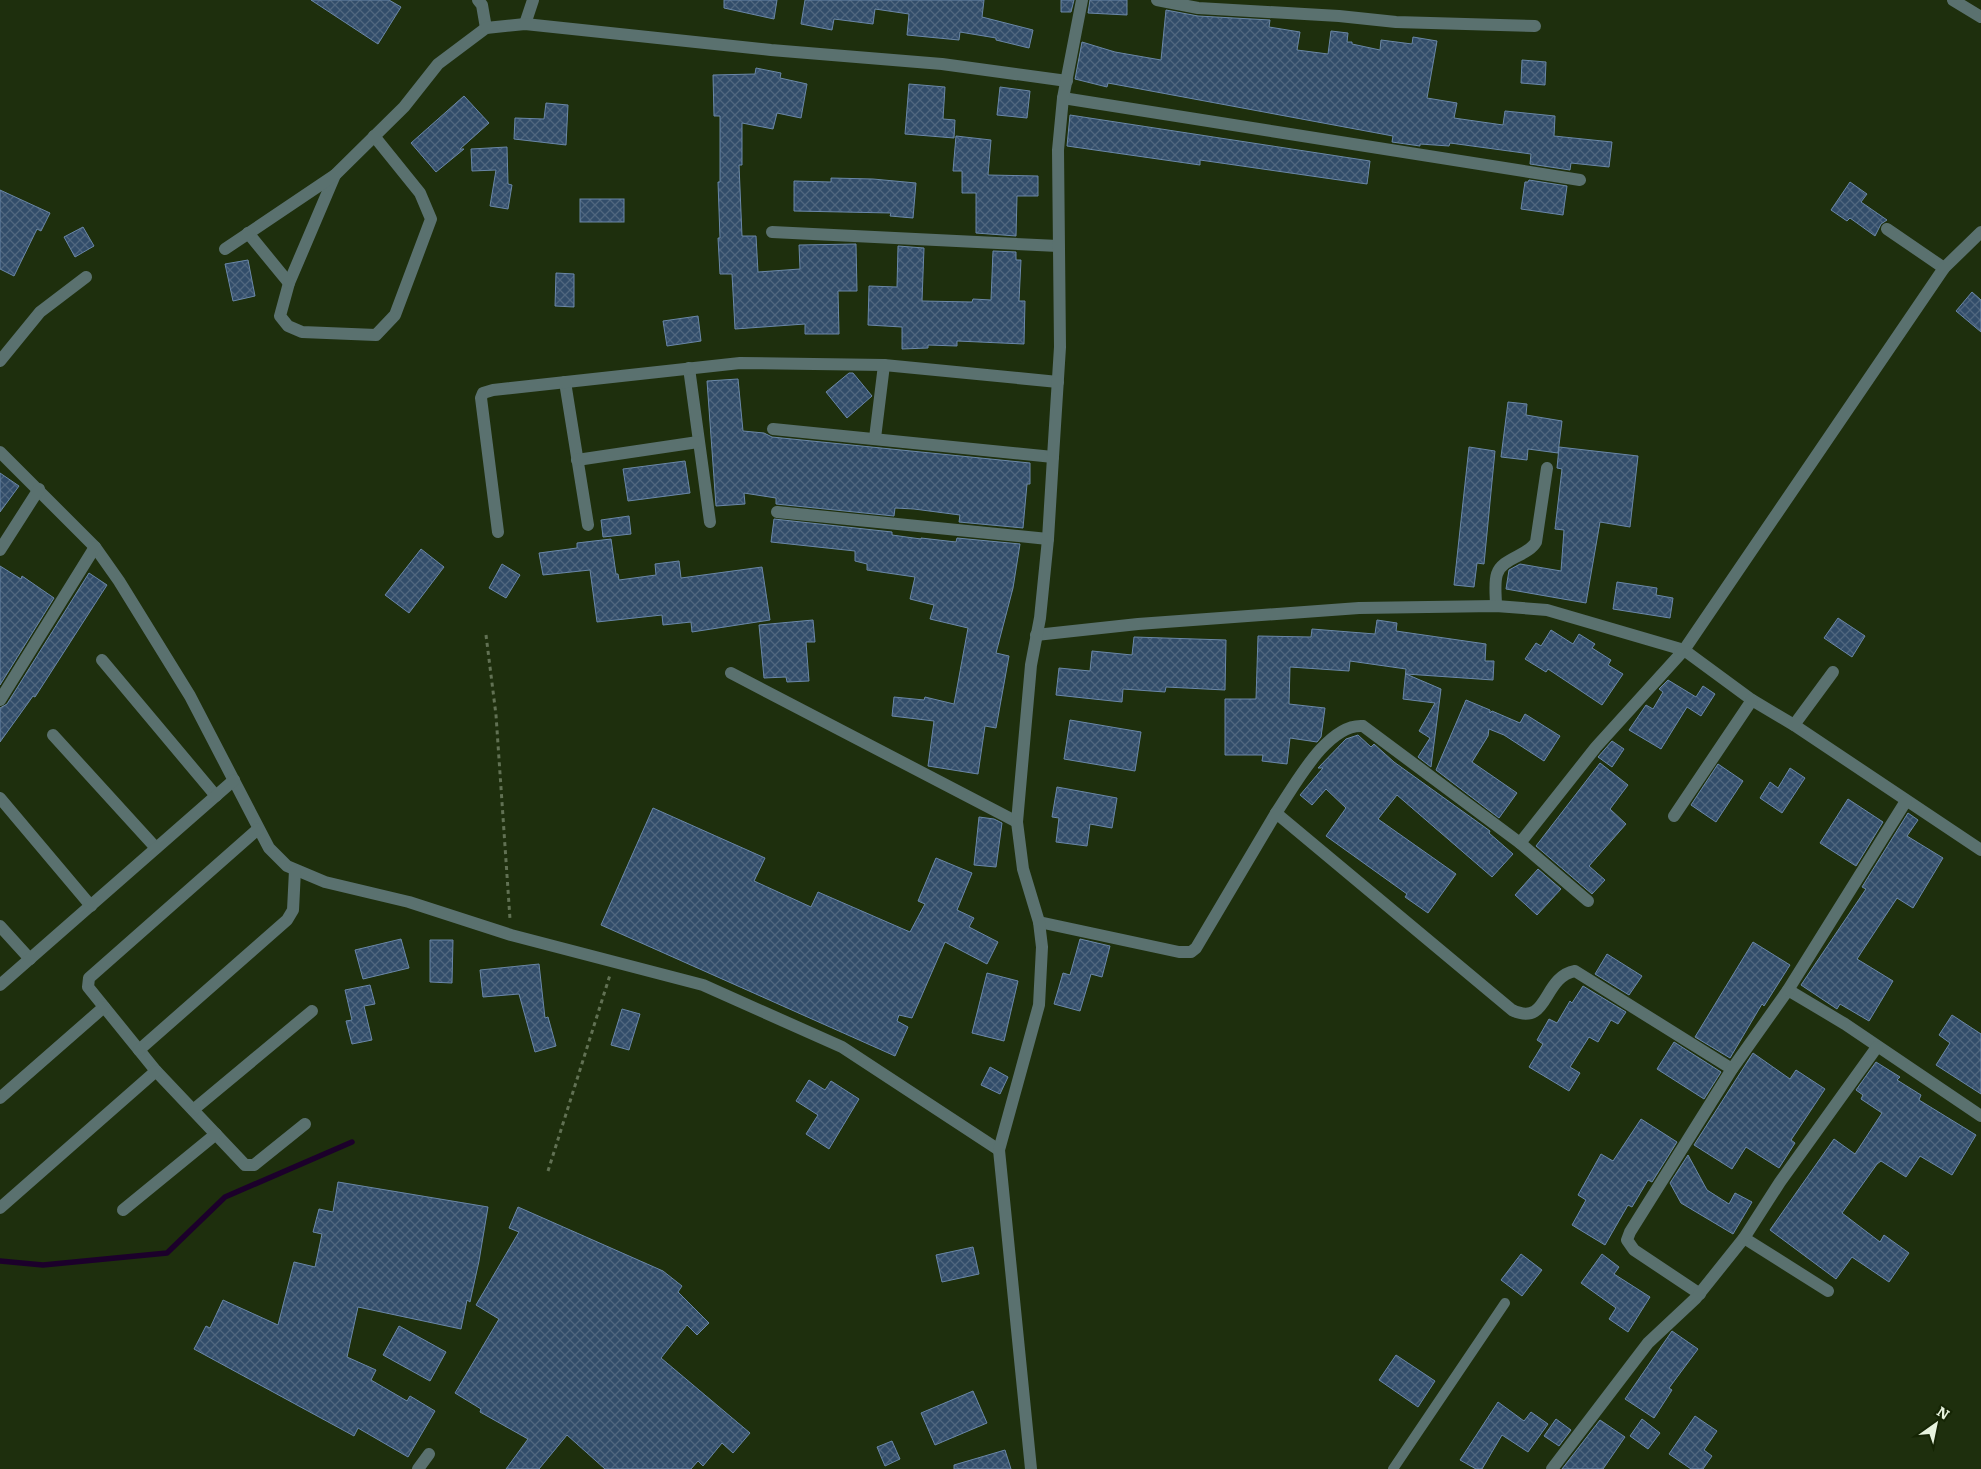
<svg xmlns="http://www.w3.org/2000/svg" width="1981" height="1469" font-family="Literata,serif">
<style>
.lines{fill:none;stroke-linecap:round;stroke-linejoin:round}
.stream{stroke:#1c002b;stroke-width:5.5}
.building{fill:url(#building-cross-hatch);stroke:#6a87a7}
.path{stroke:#617153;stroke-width:3;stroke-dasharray:4 4;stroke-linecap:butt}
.lane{stroke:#5a716f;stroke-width:10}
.street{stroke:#5a716f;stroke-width:12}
</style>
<defs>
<pattern id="building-cross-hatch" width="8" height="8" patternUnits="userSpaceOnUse" patternTransform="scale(1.25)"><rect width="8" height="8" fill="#324d6a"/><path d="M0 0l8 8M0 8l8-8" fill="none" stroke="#50677f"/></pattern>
</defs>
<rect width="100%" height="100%" fill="#1e2f0d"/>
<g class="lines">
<polyline class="stream" points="0,1261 43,1265 167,1253 225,1197 352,1142"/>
</g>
<g class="building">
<polygon points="311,0 389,0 401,7 378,44"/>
<polygon points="724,0 777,0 774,19 724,8"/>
<polygon points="805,0 984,0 982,17 1033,30 1029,48 996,40 996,38 960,32 959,40 907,35 909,14 875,9 873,24 834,19 832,30 801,24"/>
<polygon points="1061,0 1074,0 1071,12 1061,12"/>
<polygon points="1090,0 1127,0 1127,15 1088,13"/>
<polygon points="1166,10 1198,16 1270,20 1269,27 1300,32 1297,50 1328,54 1331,31 1348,33 1347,42 1352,42 1352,44 1380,50 1381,40 1412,44 1413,37 1437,41 1427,98 1457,103 1454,118 1503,125 1505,111 1555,116 1554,136 1612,142 1609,167 1571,163 1570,170 1530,164 1531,154 1450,143 1449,146 1420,144 1420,146 1392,142 1393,136 1108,83 1107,87 1075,79 1082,42 1115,52 1161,60"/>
<polygon points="1522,60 1546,62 1545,85 1521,83"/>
<polygon points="756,68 781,73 780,78 807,84 801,118 777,113 773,129 742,123 742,165 739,165 742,236 756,236 758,272 800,269 799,245 856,244 857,291 838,291 839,334 805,334 805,324 735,329 732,274 720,274 718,238 720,238 718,182 720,182 720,116 714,116 713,75 755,74"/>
<polygon points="909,84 945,87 943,119 955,120 954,138 905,134"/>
<polygon points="1000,87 1030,91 1027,118 997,115"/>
<polygon points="464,96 489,123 460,149 464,149 436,172 411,143"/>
<polygon points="546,103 568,105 566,145 514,139 515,118 544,119"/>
<polygon points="1070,115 1370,161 1367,184 1200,160 1200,165 1067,146"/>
<polygon points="956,136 991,140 988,175 1038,176 1038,196 1017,196 1016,236 976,233 976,193 962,193 962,171 953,171"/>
<polygon points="507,147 508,184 512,185 508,209 490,206 496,170 472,171 471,149"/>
<polygon points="831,178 873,179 916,183 913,218 890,216 891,213 794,211 794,181 831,182"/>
<polygon points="1529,180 1567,186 1563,215 1521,209 1525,182 1528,182"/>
<polygon points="1850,182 1867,194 1861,202 1887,220 1881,224 1875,236 1850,218 1847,221 1831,210"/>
<polygon points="0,190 50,213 41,231 37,229 14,276 0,269"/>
<rect x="580" y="199" width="44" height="23"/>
<polygon points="83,227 94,246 75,257 64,237"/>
<polygon points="898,246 924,248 922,301 972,302 973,299 991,300 993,251 1016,252 1016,260 1021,260 1019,301 1025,301 1024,344 957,341 957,346 928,345 928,348 902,349 902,327 868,325 869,286 897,287"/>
<polygon points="248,260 255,296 233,301 225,264"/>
<polygon points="556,273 574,274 574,307 555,306"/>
<polygon points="1972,292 1981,300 1981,332 1956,311"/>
<polygon points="698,316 701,341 667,346 663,321"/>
<polygon points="849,373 853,373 872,396 847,418 826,392"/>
<polygon points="738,379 743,431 764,433 772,437 1030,463 1030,484 1027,484 1023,528 959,522 960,515 914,509 895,508 894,516 776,504 776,498 744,493 745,504 716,506 707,381"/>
<polygon points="1508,402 1527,404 1526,415 1562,421 1558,453 1528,449 1527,460 1501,457"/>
<polygon points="1469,447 1495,451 1484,564 1477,563 1474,587 1454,585"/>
<polygon points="1559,447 1638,456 1630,527 1600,522 1586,603 1506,589 1509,570 1520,564 1561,571 1564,530 1555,529 1562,469 1557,468"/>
<polygon points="685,461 690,493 628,501 623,469"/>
<polygon points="0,473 19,486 0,512"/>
<polygon points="629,516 631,534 603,537 601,520"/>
<polygon points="774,519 892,532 892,535 921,539 921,538 956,542 957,538 1020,544 1013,588 996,653 1009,656 996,728 985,726 978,774 928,766 934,721 892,716 894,697 924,700 925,697 954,704 968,628 930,619 934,605 910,599 915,577 867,570 867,564 855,561 855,551 771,542"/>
<polygon points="611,539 616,574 618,574 619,580 656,575 655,564 679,561 681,578 762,567 770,620 692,632 691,622 663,625 662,615 597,622 590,570 543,575 539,553 577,548 577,543"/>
<polygon points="421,549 444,567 409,613 385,595"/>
<polygon points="502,564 520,575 506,598 489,588"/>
<polygon points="0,566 21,579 22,576 54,598 0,685"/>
<polygon points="89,573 107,585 35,697 33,696 0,742 0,708 7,704"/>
<polygon points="1617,582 1657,588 1656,595 1673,598 1670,618 1613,609"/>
<polygon points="1838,618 1865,636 1852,657 1824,638"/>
<polygon points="813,620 815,642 806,642 809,681 787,682 786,677 764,678 759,625"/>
<polygon points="1377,620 1397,623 1396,631 1486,644 1485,661 1494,661 1493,680 1406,674 1441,689 1431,767 1418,757 1430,738 1419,731 1435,703 1403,699 1406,669 1350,661 1349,671 1290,667 1289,704 1325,708 1321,737 1317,742 1290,738 1287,764 1262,761 1263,755 1225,755 1225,699 1256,699 1258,636 1311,637 1312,629 1375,634"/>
<polygon points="1551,630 1573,644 1579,634 1595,644 1592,648 1611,660 1608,665 1623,674 1602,705 1548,669 1546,672 1525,659 1536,643 1541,646"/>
<polygon points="1134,637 1226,640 1225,690 1166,687 1165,692 1123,689 1122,702 1056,695 1059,668 1090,671 1092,651 1132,655"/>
<polygon points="1668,680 1696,697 1703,686 1715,694 1701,716 1687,707 1661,749 1629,730 1646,705 1653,709 1663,692 1659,689"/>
<polygon points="1466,700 1490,710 1490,713 1492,711 1520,723 1525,714 1560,736 1544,761 1504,735 1489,729 1488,736 1472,762 1517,793 1499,818 1436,770"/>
<polygon points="1070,720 1141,732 1135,771 1064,759"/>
<polygon points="1358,735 1371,747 1374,744 1394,762 1490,831 1489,833 1513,854 1492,877 1397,795 1378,819 1456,874 1428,913 1405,897 1407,894 1326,836 1346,808 1326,789 1312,805 1300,795 1323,768 1318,768 1346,739"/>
<polygon points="1612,741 1624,749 1612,767 1598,757"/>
<polygon points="1600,763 1628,785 1610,809 1626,824 1589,866 1605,880 1592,894 1536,846"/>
<polygon points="1718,764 1743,781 1716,822 1691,805"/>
<polygon points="1790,768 1805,778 1782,813 1760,798 1770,782 1778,788"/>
<polygon points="1057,787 1117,798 1112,828 1090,824 1087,846 1056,842 1059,818 1052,817"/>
<polygon points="1848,799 1883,822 1856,866 1820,843"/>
<polygon points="653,808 765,858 754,881 811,907 818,892 910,932 925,904 918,901 936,858 972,873 957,910 974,918 969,927 998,942 987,964 945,942 912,1018 899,1015 897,1021 908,1027 895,1056 601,925"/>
<polygon points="1908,813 1918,820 1907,836 1943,858 1913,908 1897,898 1857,959 1893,981 1869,1021 1840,1004 1837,1009 1801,985 1866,889 1862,887"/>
<polygon points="979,817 994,819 1002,823 996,867 974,865"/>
<polygon points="1538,869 1561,889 1537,915 1515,895"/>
<polygon points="401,939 409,968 363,979 355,950"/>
<polygon points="1080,939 1110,946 1102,977 1091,974 1080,1011 1054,1004 1063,973 1070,975"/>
<polygon points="430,940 453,940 452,983 430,982"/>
<polygon points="1753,942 1790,965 1764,1006 1762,1004 1730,1058 1695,1037"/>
<polygon points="1607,954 1642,976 1629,995 1595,974"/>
<polygon points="539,964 545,1018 548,1017 556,1046 535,1052 519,994 483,997 480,970"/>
<polygon points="987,973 1018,981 1004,1041 972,1033"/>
<polygon points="370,985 375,1004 364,1006 372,1040 352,1044 346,1021 352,1020 345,990"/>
<polygon points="1583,986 1626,1012 1618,1024 1611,1020 1598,1042 1589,1037 1570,1067 1580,1073 1569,1091 1529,1067 1543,1044 1537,1040 1549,1019 1557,1023 1570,1001 1572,1003"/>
<polygon points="622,1009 640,1014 629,1050 611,1045"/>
<polygon points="1952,1015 1981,1034 1981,1094 1936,1065 1950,1043 1939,1035"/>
<polygon points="1674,1042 1721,1072 1704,1099 1657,1069"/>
<polygon points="1753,1053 1790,1079 1796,1070 1825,1089 1791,1140 1795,1143 1779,1168 1746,1147 1732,1169 1694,1145"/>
<polygon points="1876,1062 1900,1077 1897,1080 1921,1095 1919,1100 1976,1135 1952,1175 1920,1156 1906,1177 1881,1161 1877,1164 1842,1213 1880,1242 1884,1235 1909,1253 1889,1282 1852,1257 1836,1279 1770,1230 1834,1139 1855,1154 1882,1113 1861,1099 1863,1095 1856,1090"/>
<polygon points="990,1067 1008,1077 1000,1094 981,1085"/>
<polygon points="809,1080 825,1090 831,1081 859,1099 829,1149 806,1134 818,1115 796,1101"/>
<polygon points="1641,1119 1677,1142 1652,1182 1648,1180 1632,1207 1628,1205 1605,1245 1572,1225 1586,1200 1578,1195 1601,1154 1613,1161"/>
<polygon points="1688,1155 1707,1190 1729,1204 1735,1193 1752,1202 1733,1234 1681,1203 1670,1183"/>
<polygon points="338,1182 488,1207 479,1261 470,1302 467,1300 461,1329 358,1307 347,1357 376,1370 371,1380 407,1401 410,1396 435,1411 408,1457 358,1428 354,1436 194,1349 206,1326 210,1328 223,1300 278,1325 294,1262 315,1267 322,1234 313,1232 319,1209 333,1212"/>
<polygon points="518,1207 663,1271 682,1286 678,1292 709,1323 697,1335 687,1325 661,1358 750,1433 733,1453 722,1443 703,1466 698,1461 691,1469 605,1469 567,1435 539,1469 506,1469 528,1439 480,1412 481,1409 455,1393 499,1319 476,1305 519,1232 509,1228"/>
<polygon points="973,1247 979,1274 942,1282 936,1255"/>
<polygon points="1521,1254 1542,1270 1522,1296 1501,1280"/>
<polygon points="1602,1254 1619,1267 1614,1274 1650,1297 1628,1332 1609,1319 1616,1308 1581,1283"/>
<polygon points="399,1326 446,1352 430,1381 383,1355"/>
<polygon points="1672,1331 1698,1349 1669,1388 1672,1390 1654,1418 1625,1399"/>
<polygon points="1396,1355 1435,1381 1418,1407 1379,1380"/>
<polygon points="973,1391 987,1423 935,1445 921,1413"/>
<polygon points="1498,1402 1524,1421 1531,1412 1548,1424 1528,1452 1502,1435 1482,1469 1476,1469 1460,1460"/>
<polygon points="1695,1416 1717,1431 1704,1450 1712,1456 1703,1469 1691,1469 1669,1454"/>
<polygon points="1556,1419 1571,1430 1559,1446 1544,1436"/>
<polygon points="1642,1419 1660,1433 1648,1449 1630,1436"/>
<polygon points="1600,1420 1625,1437 1603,1469 1562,1469"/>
<polygon points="892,1441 900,1459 885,1466 877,1447"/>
<polygon points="1005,1450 1011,1469 954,1469 954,1465"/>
</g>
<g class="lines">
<g class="path">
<polyline points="486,635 496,715 510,919"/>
<polyline points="548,1171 610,975"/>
</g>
<polyline class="lane" points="1393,1469 1505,1303"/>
<g class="street">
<polyline points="478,0 482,5 486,28"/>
<polyline points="1157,0 1198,8 1339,16 1396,22 1535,26"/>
<polyline points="1953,0 1981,17"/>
<polyline points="525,24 533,0"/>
<polyline points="1063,98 1580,180"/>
<polyline points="335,175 289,283 280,316 288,326 302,332 376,335 395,315 431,219 420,193 374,136"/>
<polyline points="1887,229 1944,268"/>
<polyline points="772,232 1058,246"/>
<polyline points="248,233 289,283"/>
<polyline points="225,249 335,175 404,107 438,64 486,28 525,24 771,50 942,64 1067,81"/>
<polyline points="0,361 40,312 86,277"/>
<polyline points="689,368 710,522"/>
<polyline points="565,382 588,525"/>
<polyline points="773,429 1053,457"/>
<polyline points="875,438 884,365"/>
<polyline points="0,452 95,547 119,581 190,696 269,848 287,866 325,882 409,902 511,935 703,985 842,1047 999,1150"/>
<polyline points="577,460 698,442"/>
<polyline points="777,512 1048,539"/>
<polyline points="498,532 481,398 483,393 493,390 740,363 884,365 1058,382"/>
<polyline points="0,550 39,489"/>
<path d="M1496 606C1496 596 1494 583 1497 574 1502 558 1528 556 1536 542L1547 468"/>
<polyline points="1036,635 1138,624 1359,608 1496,606 1547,610 1684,650 1752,700 1794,725 1981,850"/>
<polyline points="102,660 216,796"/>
<polyline points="731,673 1017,822"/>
<polyline points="0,700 95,547"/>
<polyline points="1794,725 1833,672"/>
<polyline points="53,735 156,848"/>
<polyline points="0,798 91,906"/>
<path d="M1276 813C1294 787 1327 723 1363 726L1520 843 1596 747 1684 650 1944 268 1981 232"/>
<polyline points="1674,816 1752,700"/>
<polyline points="258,829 89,978 88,987 156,1071 245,1165 254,1165 305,1124"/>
<polyline points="1520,843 1588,901"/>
<path d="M1039 922 1179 952H1191L1196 948 1276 813 1512 1010C1549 1028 1542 977 1575 971L1732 1069 1788 990 1845 1024 1981 1116"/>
<polyline points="0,926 30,959"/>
<polyline points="0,985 234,780"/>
<polyline points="1788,990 1906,801"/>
<polyline points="139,1050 287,920 293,910 295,870"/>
<polyline points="0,1098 104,1007"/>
<polyline points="193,1110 312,1011"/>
<polyline points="0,1208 156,1071"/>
<polyline points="123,1210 216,1134"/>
<polyline points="1744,1238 1828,1291"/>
<polyline points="1700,1294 1634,1250 1627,1240 1630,1232 1732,1069"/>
<polyline points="418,1469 429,1454"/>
<polyline points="1031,1469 999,1150 1039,1005 1042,947 1039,922 1023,869 1017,822 1031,665 1040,618 1048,539 1053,457 1060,347 1058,150 1063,98 1082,0"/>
<polyline points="1552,1469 1648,1343 1696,1298 1744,1238 1780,1182 1877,1047"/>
</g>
</g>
<g transform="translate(1936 1424) rotate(33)" stroke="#152504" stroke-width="4" paint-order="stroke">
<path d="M0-4L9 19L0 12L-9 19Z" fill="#e6f2dd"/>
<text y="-8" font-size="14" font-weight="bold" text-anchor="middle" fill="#e6f2dd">N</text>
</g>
</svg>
